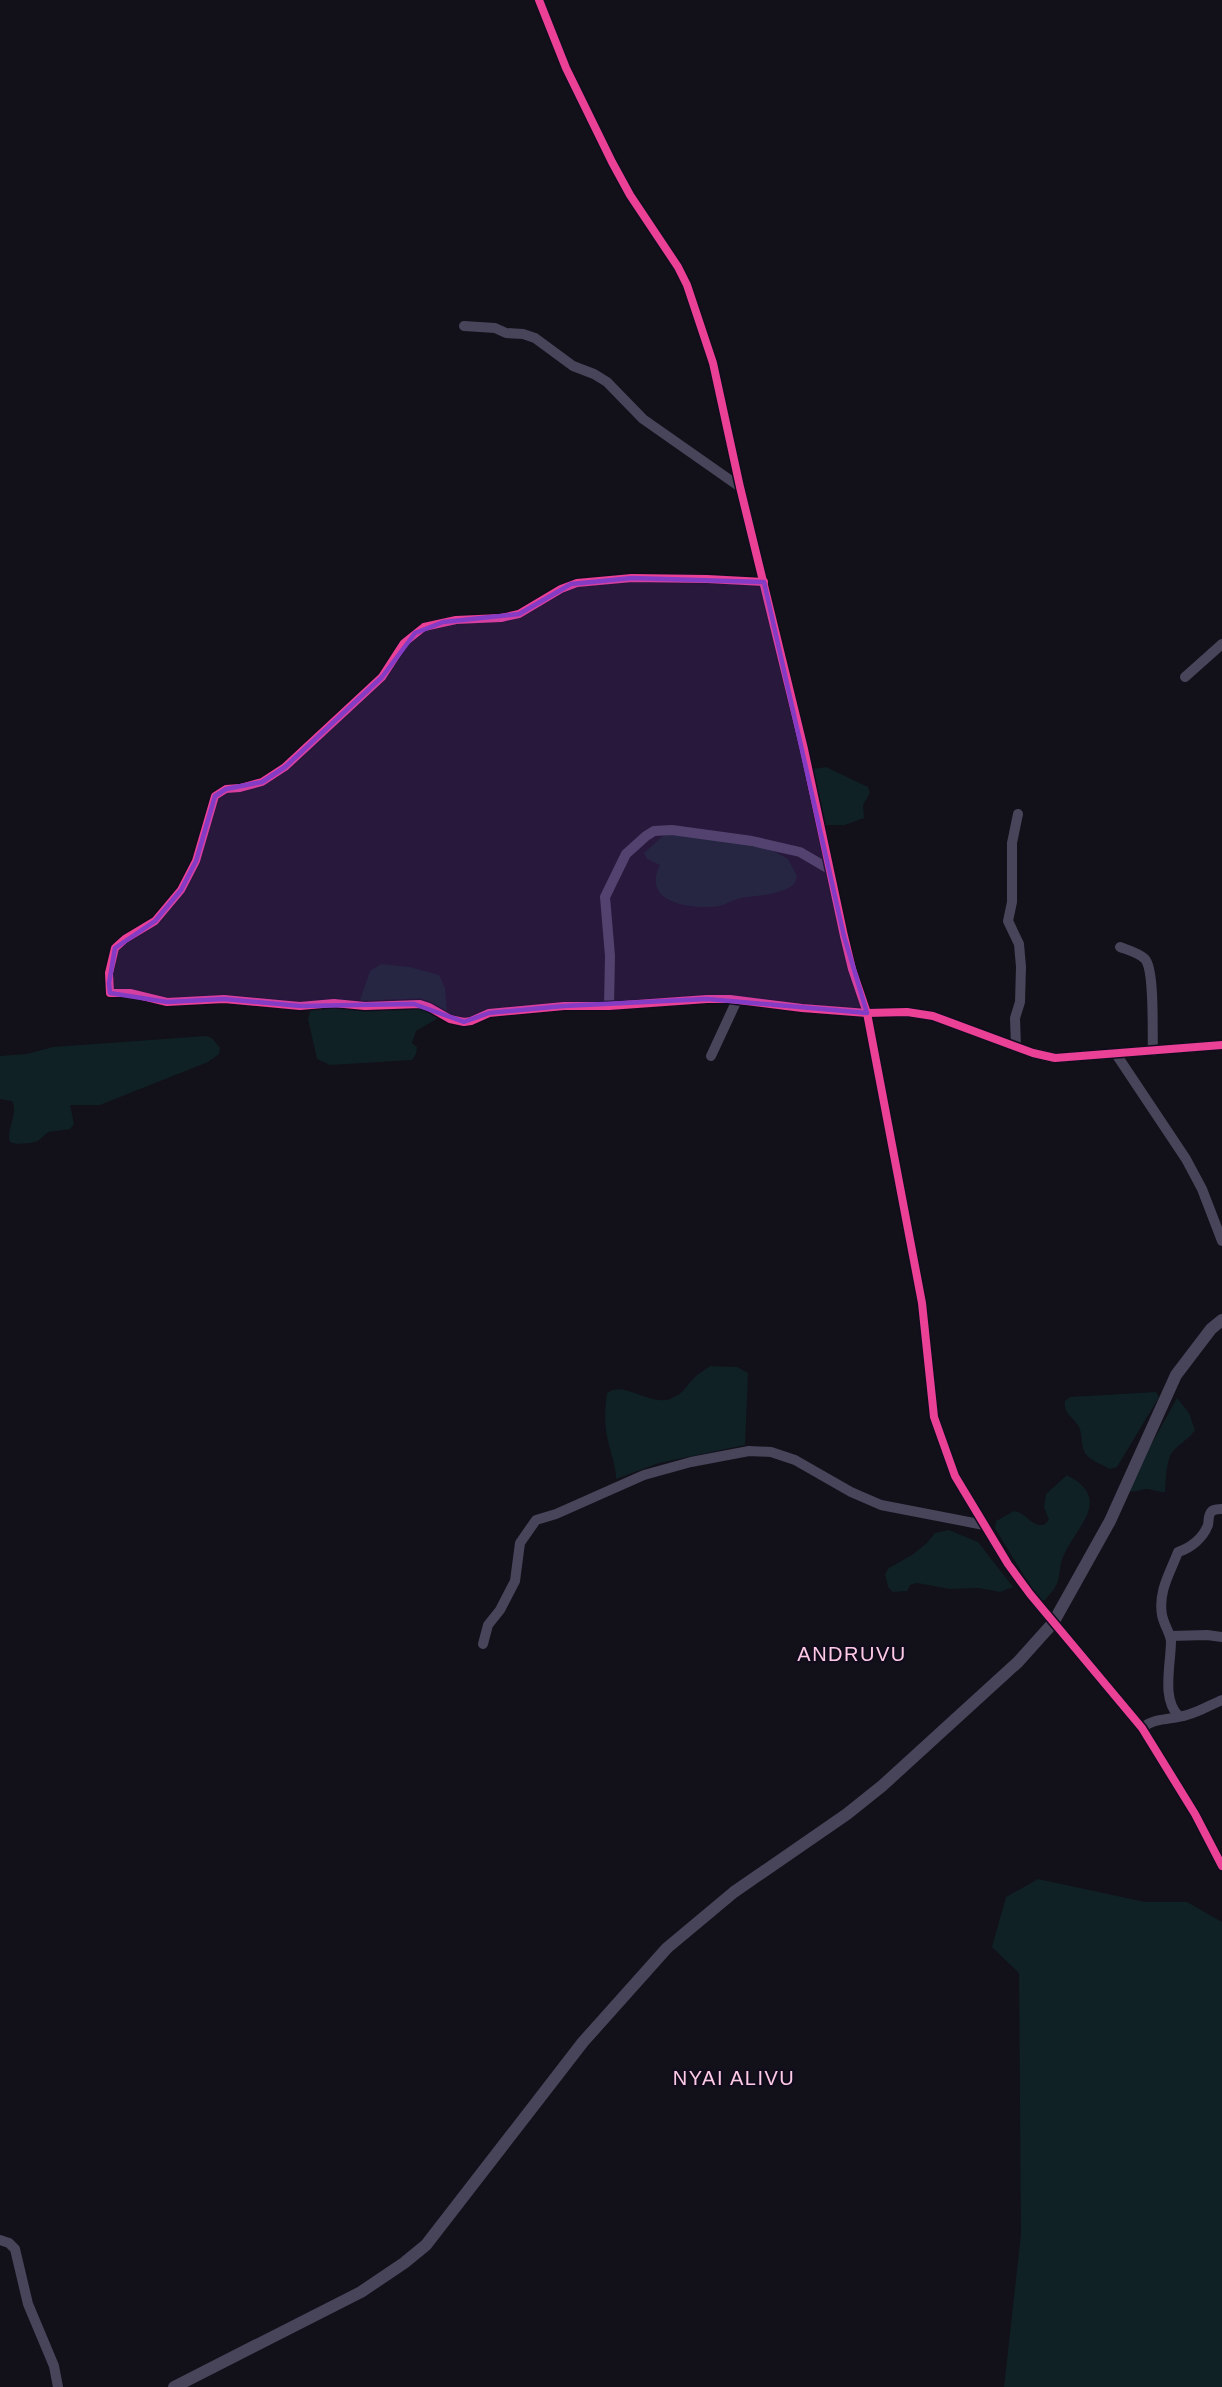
<svg xmlns="http://www.w3.org/2000/svg" width="1222" height="2387" font-family="Helvetica,sans-serif">
<style>
.green{fill:#0f2124}
.lines{fill:none;stroke-linecap:round;stroke-linejoin:round}
.minor{stroke:#48445a;stroke-width:10}
.tertiary{stroke:#48445a;stroke-width:12}
.cycleway-casing{stroke:#110c1d;stroke-width:11}
.cycleway{stroke:#ea4096;stroke-width:8}
.marked{fill:#843cc5;fill-opacity:0.2;stroke:#843cc5;stroke-width:4.5;stroke-linejoin:round}
.labels{text-anchor:middle;stroke-width:4.5;stroke-linejoin:round;paint-order:stroke}
.quarter-label{font-size:20px;letter-spacing:1.5px;fill:#fecae4;stroke:#110c1d}
</style>
<rect width="100%" height="100%" fill="#121019"/>
<g class="green">
<polygon points="826,767 868,787 870,793 863,805 864,818 845,825 823,825 813,769"/>
<path d="M676 833 766 847 788 859 797 876C796 881 794 885 790 887 774 896 757 895 741 898 733 900 726 904 719 906 700 909 652 906 656 878 656 874 658 869 660 865L647 859 644 853 664 835Z"/>
<polygon points="381,964 409,967 439,975 445,988 447,1013 416,1031 412,1043 417,1047 416,1054 412,1060 330,1065 317,1059 308,1019 310,1012 314,1007 359,1003 370,971"/>
<path d="M206 1036 212 1038 220 1048 219 1054 208 1062 100 1105H70L74 1124 70 1129 48 1132 38 1141 31 1143 17 1144 10 1142C6 1128 19 1114 12 1101L0 1099V1056L27 1054 53 1047Z"/>
<path d="M710 1366 737 1367 748 1373 745 1445 659 1463 616 1479C616 1465 611 1455 608 1441 604 1426 605 1408 607 1393 624 1380 648 1406 670 1399 685 1393 685 1387 694 1378 699 1373 705 1370 710 1366Z"/>
<path d="M1156 1392 1159 1397 1117 1467 1110 1469C1102 1465 1090 1460 1085 1453 1080 1445 1083 1433 1078 1425 1072 1416 1063 1413 1065 1401L1070 1397Z"/>
<path d="M1177 1398 1189 1413 1195 1430C1188 1440 1182 1442 1174 1450 1166 1458 1166 1480 1165 1492 1158 1492 1154 1490 1148 1489 1139 1489 1135 1494 1126 1490Z"/>
<path d="M1067 1475C1114 1500 1076 1526 1063 1557 1060 1564 1060 1573 1058 1581 1056 1588 1050 1594 1045 1600L1039 1601 995 1528 996 1521 1014 1511C1027 1513 1030 1526 1044 1525L1049 1520 1044 1507 1046 1494Z"/>
<polygon points="949,1530 978,1542 1013,1587 1000,1592 979,1588 950,1589 917,1583 910,1585 907,1591 893,1592 888,1587 885,1574 889,1568 912,1555 927,1543 935,1533"/>
<polygon points="1038,1879 1145,1902 1187,1902 1222,1922 1222,2387 1004,2387 1021,2234 1019,1973 992,1947 1006,1897"/>
</g>
<g class="lines">
<g class="minor">
<polyline points="539,0 566,68 612,162 630,195 678,267 687,285 713,363 740,487 804,749 844,936 852,969 867,1013 922,1303 934,1417 955,1476 1008,1564 1030,1594 1142,1728 1195,1814 1222,1866"/>
<polyline points="464,326 495,328 506,333 523,334 535,338 573,366 594,374 607,382 643,419 740,487"/>
<polyline points="764,582 707,579 632,578 577,583 561,589 519,614 501,618 456,620 424,627 404,643 382,677 285,767 262,782 240,788 226,789 215,796 196,861 181,890 155,921 125,939 115,948 109,973 110,993 130,993 167,1002 224,999 300,1006 334,1003 365,1006 420,1004 429,1007 450,1019 464,1022 471,1021 489,1013 564,1006 609,1006 707,999 730,999 802,1008 867,1013 907,1012 933,1016 1033,1053 1055,1058 1222,1045"/>
<polyline points="1185,677 1222,644"/>
<path d="M1120 947C1128 950 1139 953 1145 959 1155 970 1152 1032 1153 1051"/>
<polyline points="609,1006 610,956 605,897 626,854 646,836 654,831 672,830 752,841 800,852 829,869"/>
<polyline points="1016,1047 1015,1018 1020,1002 1021,967 1019,944 1008,921 1012,902 1012,843 1018,814"/>
<polyline points="1116,1054 1186,1159 1202,1189 1222,1241"/>
<polyline points="711,1056 737,1000"/>
<polyline points="1170,1636 1207,1635 1222,1637"/>
<polyline points="483,1644 488,1625 500,1610 515,1581 520,1543 536,1520 556,1514 644,1475 691,1462 749,1451 771,1452 795,1460 851,1492 881,1505 984,1525"/>
<path d="M1179 1716C1161 1700 1171 1664 1171 1641 1170 1633 1164 1625 1162 1615 1158 1591 1170 1573 1178 1552 1191 1548 1203 1538 1208 1525 1209 1520 1208 1514 1212 1511 1215 1509 1219 1509 1222 1509"/>
<path d="M1142 1728C1155 1717 1172 1720 1187 1715 1199 1712 1210 1705 1222 1700"/>
<polyline points="0,2240 9,2243 15,2249 28,2304 54,2366 58,2387"/>
</g>
<polyline class="tertiary" points="174,2387 361,2292 404,2263 426,2245 583,2042 667,1948 734,1892 847,1814 882,1786 1018,1662 1053,1623 1110,1521 1176,1375 1211,1329 1222,1320"/>
<defs>
<g id="cycleway">
<polyline points="539,0 566,68 612,162 630,195 678,267 687,285 713,363 740,487 804,749 844,936 852,969 867,1013 922,1303 934,1417 955,1476 1008,1564 1030,1594 1142,1728 1195,1814 1222,1866"/>
<polyline points="764,582 707,579 632,578 577,583 561,589 519,614 501,618 456,620 424,627 404,643 382,677 285,767 262,782 240,788 226,789 215,796 196,861 181,890 155,921 125,939 115,948 109,973 110,993 130,993 167,1002 224,999 300,1006 334,1003 365,1006 420,1004 429,1007 450,1019 464,1022 471,1021 489,1013 564,1006 609,1006 707,999 730,999 802,1008 867,1013 907,1012 933,1016 1033,1053 1055,1058 1222,1045"/>
</g>
</defs>
<use href="#cycleway" class="cycleway-casing"/>
<use href="#cycleway" class="cycleway"/>
</g>
<path class="marked" d="M632 578 764 582 844 936 867 1013 707 999 564 1006 489 1013 464 1022 414 1004 300 1006 224 999 167 1002 110 993 109 983 115 948 155 921 181 890 196 861 215 796 226 789 262 782 285 767 382 677 415 633 443 622 519 614 571 584Z"/>
<g class="labels">
<g class="quarter-label">
<text x="852" y="1661">ANDRUVU</text>
<text x="734" y="2085">NYAI ALIVU</text>
</g>
</g>
</svg>
